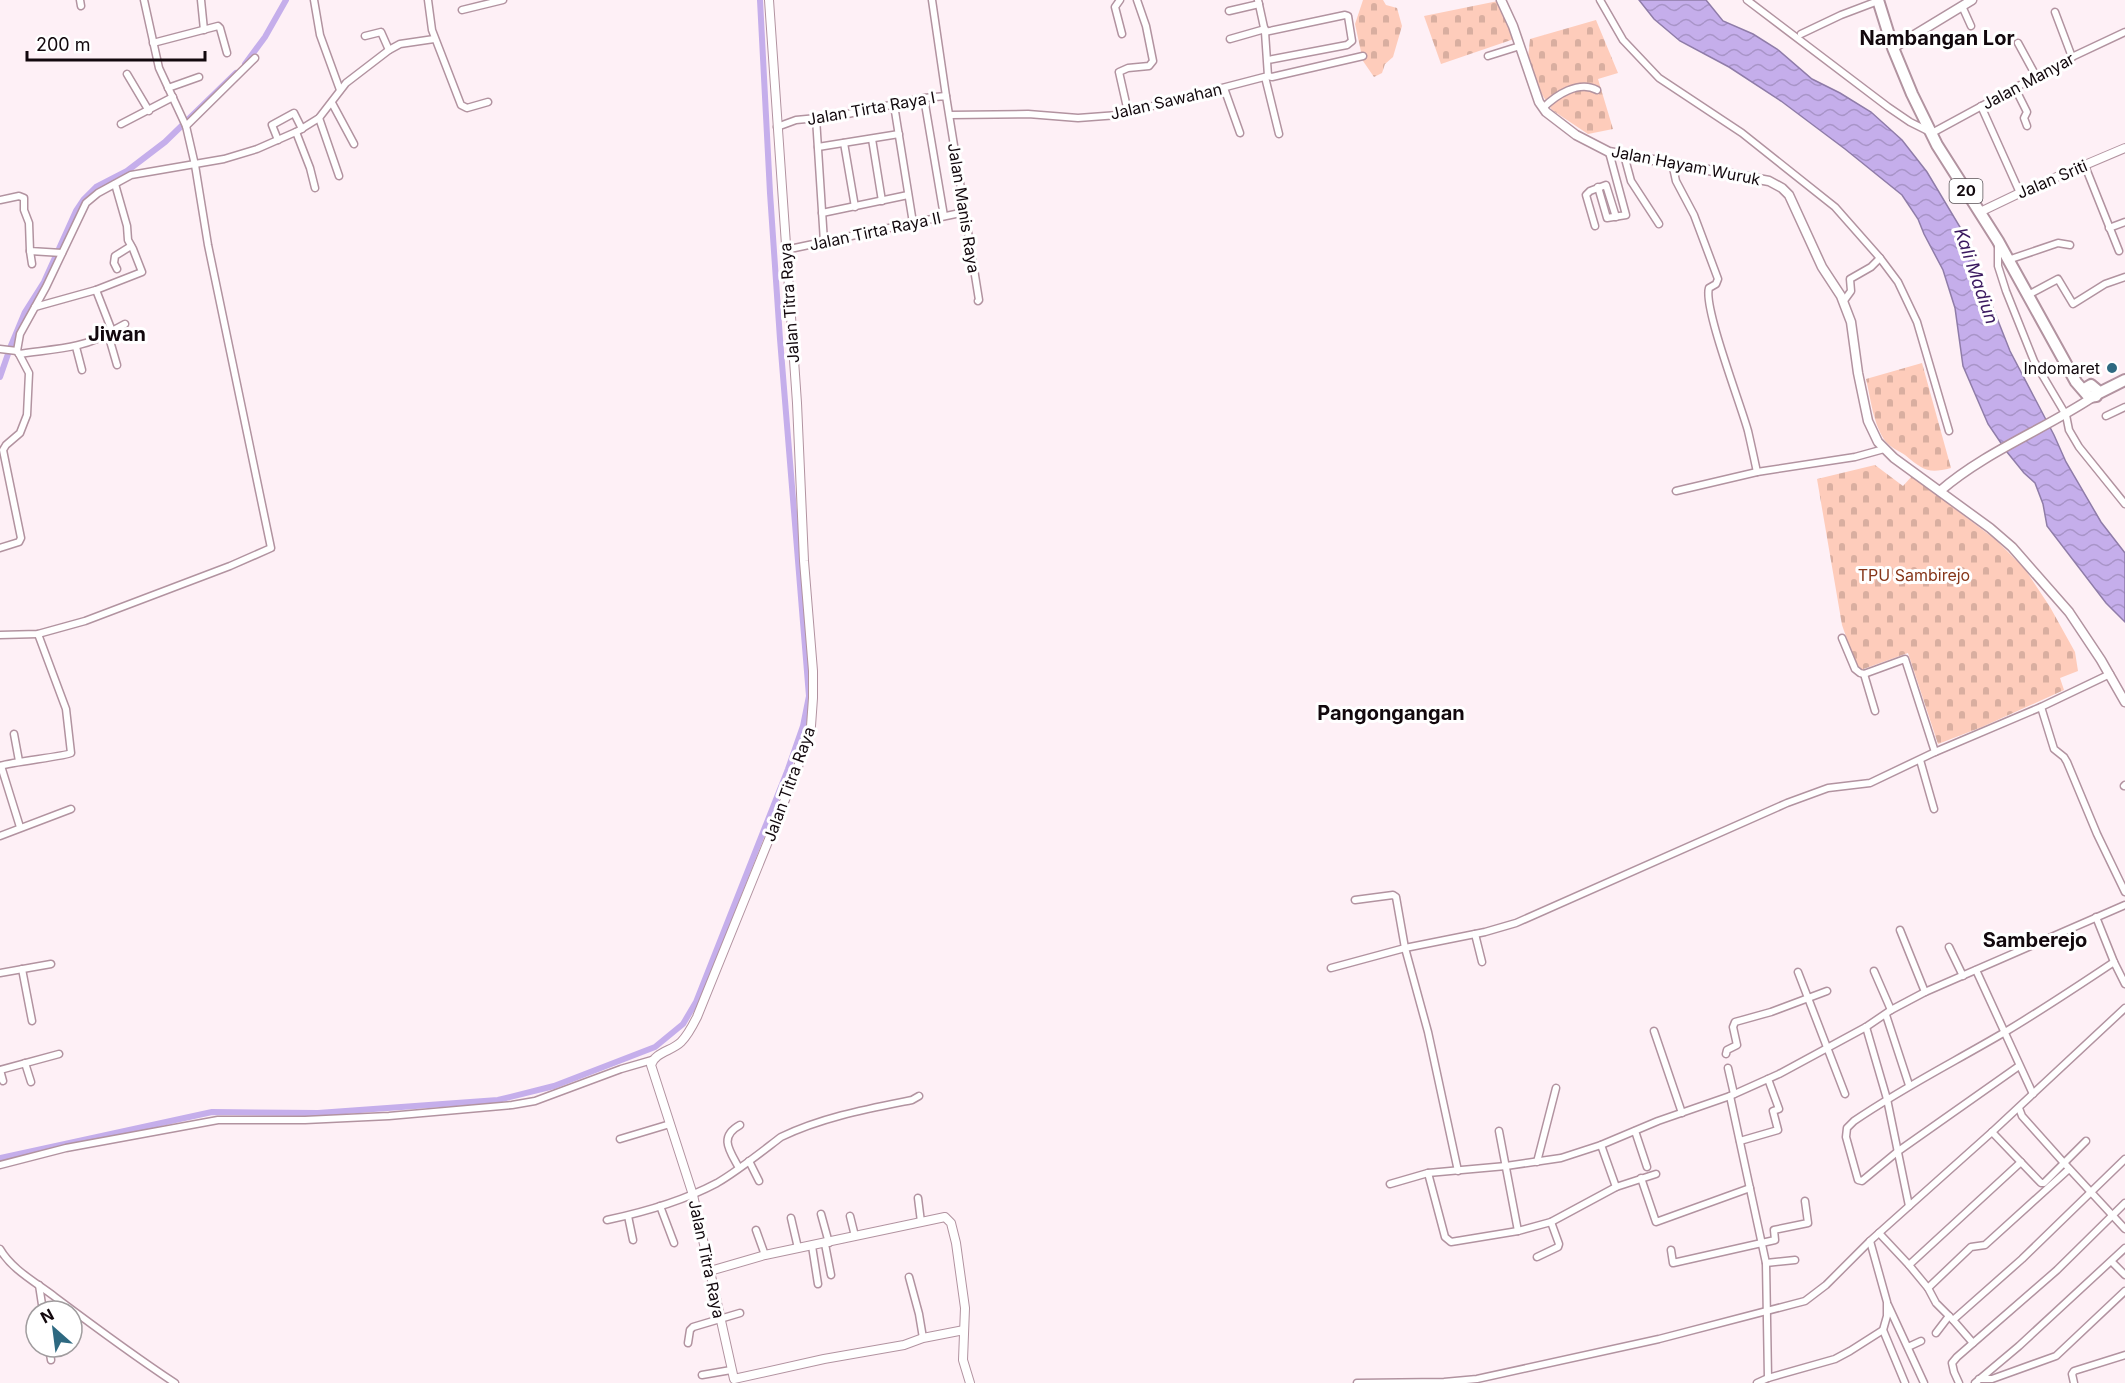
<svg xmlns="http://www.w3.org/2000/svg" width="2125" height="1383" font-family="Inter,sans-serif">
<style>
.cemetery{fill:url(#cemetery-stones)}
.water{fill:url(#water-waves);stroke:#8f7ca8;stroke-width:1.5}
.lines{fill:none;stroke-linecap:round;stroke-linejoin:round}
.canal{stroke:#c5aeeb;stroke-width:6}
.minor-casing{stroke:#b293a0;stroke-width:9}
.tertiary-casing{stroke:#b293a0;stroke-width:10}
.secondary-casing{stroke:#b293a0;stroke-width:11}
.trunk-casing{stroke:#b293a0;stroke-width:14}
.minor{stroke:#fff;stroke-width:6}
.tertiary{stroke:#fff;stroke-width:8}
.secondary{stroke:#fff;stroke-width:8}
.trunk{stroke:#fff;stroke-width:10}
.poi-dot{fill:#2e6981;stroke:#fff;stroke-width:2}
.labels{text-anchor:middle;stroke-width:6;stroke-linejoin:round;paint-order:stroke}
.shield{fill:#fff;stroke:#595256;stroke-width:1.5}
.shield-label{font-size:15px;font-weight:bold;fill:#12080d}
.street-label{font-size:16px;fill:#12080d;stroke:#fff}
.poi-label{font-size:16px;fill:#12080d;stroke:#fff;text-anchor:end}
.park-label{font-size:16px;fill:#863518;stroke:#fff}
.water-label{font-size:18px;font-style:italic;fill:#3a195f;stroke:#fff}
.quarter-label{font-size:20px;font-weight:bold;fill:#12080d;stroke:#fff}
</style>
<defs>
<pattern id="cemetery-stones" width="16" height="16" patternUnits="userSpaceOnUse" patternTransform="scale(1.5)"><rect width="16" height="16" fill="#feccbb"/><path d="M2 7V4a2 2 0 0 1 4 0v3zM10 15v-3a2 2 0 0 1 4 0v3z" fill="#d9aea0"/></pattern>
<pattern id="water-waves" width="16" height="10" patternUnits="userSpaceOnUse" patternTransform="scale(1.5)"><rect width="16" height="10" fill="#c5aeeb"/><path d="M0 5q4-4 8 0t8 0" fill="none" stroke="#a894c8"/></pattern>
</defs>
<rect width="100%" height="100%" fill="#fef0f6"/>
<g class="cemetery">
<polygon points="1363,0 1383,0 1386,5 1397,8 1402,26 1393,57 1385,64 1382,73 1374,77 1363,61 1355,24"/>
<polygon points="1498,1 1514,39 1441,64 1424,16"/>
<polygon points="1596,20 1618,73 1598,79 1613,129 1588,134 1552,110 1539,90 1528,58 1530,39"/>
<path d="M1922 363 1951 468C1928 474 1923 470 1905 455 1899 451 1890 447 1886 442 1873 425 1871 399 1866 379Z"/>
<polygon points="1875,465 1903,486 1912,476 1996,540 2025,569 2050,607 2075,652 2078,671 2060,678 2064,690 1982,727 1938,744 1908,653 1858,671 1842,625 1817,479"/>
</g>
<polygon class="water" points="1639,0 1706,0 1723,21 1753,34 1777,49 1812,79 1840,93 1871,112 1902,140 1927,172 1963,232 2010,351 2054,435 2066,462 2101,522 2125,553 2125,622 2106,603 2047,526 2043,504 2035,483 2024,473 2007,452 1988,424 1963,366 1955,308 1943,270 1924,234 1918,219 1902,195 1845,149 1781,101 1729,67 1680,41 1654,19"/>
<g class="lines">
<g class="canal">
<polyline points="245,64 265,37 286,0"/>
<polyline points="10,348 25,312 44,282 76,211 84,199 96,187 127,171 165,142 236,73"/>
<polyline points="0,377 8,354"/>
<polyline points="0,1158 212,1112 318,1113 498,1100 554,1086 655,1047 683,1024 696,1002 788,769 803,726 809,696 780,339 770,193 760,0"/>
</g>
<defs>
<g id="minor">
<polyline points="80,0 81,6"/>
<polyline points="201,0 204,30"/>
<polyline points="314,0 320,35 340,90"/>
<polyline points="428,0 432,30 461,105 467,108 488,102"/>
<polyline points="932,0 946,96"/>
<polyline points="1120,0 1115,7 1122,34"/>
<polyline points="1600,0 1623,40 1659,78 1742,133 1835,207 1880,258 1898,282 1917,322 1949,431"/>
<polyline points="1747,0 1888,107 1910,122 1932,133 2074,56 2125,32"/>
<polyline points="1962,6 1971,26"/>
<polyline points="462,10 503,0"/>
<polyline points="1229,11 1259,4"/>
<polyline points="2055,12 2072,57"/>
<polyline points="1265,32 1345,15 1348,16 1352,41 1347,45 1268,60"/>
<polyline points="1801,34 1841,15 1878,1"/>
<polyline points="365,36 381,32 389,50"/>
<polyline points="1230,39 1265,29"/>
<polyline points="153,43 218,26 220,28 227,53"/>
<polyline points="2018,43 2036,76"/>
<polyline points="1488,56 1520,46"/>
<polyline points="127,74 149,111"/>
<polyline points="1268,76 1272,77 1363,56"/>
<polyline points="1265,77 1279,134"/>
<polyline points="168,88 199,77"/>
<polyline points="1224,88 1240,133"/>
<polyline points="2015,88 2027,112 2024,118 2027,126"/>
<polyline points="924,98 944,216"/>
<polyline points="332,103 354,144"/>
<polyline points="894,105 913,223"/>
<polyline points="1981,106 2020,193"/>
<path d="M1543 108C1556 95 1579 80 1597 90"/>
<polyline points="1128,112 1119,72 1128,68 1149,66 1153,61 1146,26 1137,0"/>
<polyline points="950,115 1028,114 1078,118 1118,115 1268,76 1265,32 1258,0"/>
<polyline points="319,118 339,176"/>
<polyline points="816,118 824,242"/>
<polyline points="121,124 173,97"/>
<polyline points="186,126 255,58"/>
<polyline points="777,127 796,120 838,116 924,98 946,96 979,300 978,301"/>
<polyline points="296,132 310,168 315,188"/>
<polyline points="872,139 882,201"/>
<polyline points="278,140 272,125 294,113 302,129"/>
<polyline points="844,143 855,207"/>
<polyline points="818,147 899,134"/>
<polyline points="1624,155 1631,181 1659,224"/>
<path d="M1672 163 1676 181 1694 215 1718 279 1716 284 1709 288C1703 307 1741 405 1748 431 1751 444 1754 458 1757 472"/>
<polyline points="2085,166 2119,251"/>
<polyline points="1598,187 1607,218 1626,215 1609,152"/>
<polyline points="0,200 19,196 24,198 24,210 29,223 30,251 62,253"/>
<polyline points="822,213 908,195"/>
<polyline points="1595,226 1586,195 1590,191 1606,185 1616,217"/>
<polyline points="2109,228 2125,222"/>
<polyline points="1998,243 1998,266 2006,291 2034,361 2066,415 2069,430 2079,447 2125,504"/>
<polyline points="785,250 965,212"/>
<polyline points="30,251 32,264"/>
<polyline points="2008,260 2058,243 2070,245"/>
<polyline points="117,269 114,263 115,256 131,246"/>
<polyline points="96,290 112,331 125,324"/>
<polyline points="2028,295 2058,279 2073,304 2105,284 2125,277"/>
<polyline points="1843,302 1851,291 1850,279 1871,267 1880,258"/>
<polyline points="35,307 96,290 142,272 133,249 128,240 127,226 115,184"/>
<path d="M112 331C85 349 51 349 19 354L17 351 20 334 46 287 86 203 98 193 131 175 224 159 257 149 298 131 319 118 346 83 389 50 400 44 434 39"/>
<polyline points="108,334 117,365"/>
<polyline points="76,347 82,370"/>
<polyline points="0,349 17,351"/>
<polyline points="2106,416 2125,407"/>
<polyline points="1676,491 1757,472 1855,457 1884,449"/>
<polyline points="0,548 19,542 21,538 3,450 6,445 20,433 27,415 29,373 19,354"/>
<polyline points="0,635 38,634 85,621 230,566 271,548 208,245 195,165 186,126 159,68 144,0"/>
<polyline points="1864,674 1875,711"/>
<polyline points="2041,707 2054,749 2064,757 2067,762 2097,834 2125,892"/>
<polyline points="14,734 19,761"/>
<polyline points="1935,752 2041,707 2110,674"/>
<polyline points="1920,760 1934,809"/>
<path d="M0 766C12 762 67 756 71 753L66 709 38 634"/>
<polyline points="1,766 20,827"/>
<polyline points="2124,786 2125,785"/>
<polyline points="0,836 71,809"/>
<polyline points="1355,900 1393,895 1396,897 1405,948 1428,1032 1458,1171"/>
<polyline points="2096,917 2114,962 2125,984"/>
<polyline points="1900,930 1925,992"/>
<polyline points="1475,934 1482,962"/>
<polyline points="1949,947 1963,976"/>
<polyline points="1331,968 1405,948 1485,932 1516,923 1787,803 1828,788 1870,783 1935,752 1905,659 1864,674 1860,673 1855,669 1842,638"/>
<polyline points="22,969 32,1021"/>
<polyline points="1976,970 2033,1094"/>
<polyline points="1874,971 1891,1010"/>
<polyline points="1798,972 1845,1094"/>
<polyline points="0,973 51,964"/>
<polyline points="1886,1015 1909,1085"/>
<polyline points="1866,1027 1887,1099 1909,1206"/>
<polyline points="1654,1031 1682,1113"/>
<polyline points="1726,1054 1727,1050 1737,1045 1733,1027 1735,1022 1771,1012 1827,991"/>
<polyline points="25,1063 31,1082"/>
<path d="M2019 1066 1897 1152 1862 1181 1858 1180 1846 1137 1847 1128 1854 1121C1902 1088 1954 1062 2005 1032 2042 1010 2078 986 2114 962"/>
<polyline points="1728,1068 1734,1094"/>
<polyline points="0,1070 59,1054"/>
<polyline points="0,1070 3,1081"/>
<polyline points="1730,1096 1766,1263 1768,1378"/>
<polyline points="2019,1108 2022,1116 2064,1163 2086,1141"/>
<polyline points="1499,1131 1518,1231"/>
<polyline points="1635,1131 1647,1167"/>
<polyline points="1992,1132 2041,1183 2044,1183 2064,1163 2125,1229"/>
<polyline points="620,1139 670,1124"/>
<polyline points="1740,1141 1778,1130 1773,1111 1779,1109 1768,1079"/>
<polyline points="1601,1145 1616,1187"/>
<polyline points="749,1161 759,1181"/>
<polyline points="1537,1162 1556,1088"/>
<polyline points="0,1165 66,1148 218,1120 305,1120 389,1116 512,1105 535,1101 621,1069 652,1060"/>
<path d="M739 1168C730 1151 718 1137 740 1125"/>
<polyline points="1428,1173 1445,1237 1451,1242 1518,1231 1551,1222 1616,1187 1656,1174"/>
<polyline points="1641,1178 1656,1222 1750,1188"/>
<polyline points="1390,1184 1428,1173 1506,1166 1561,1158 1601,1145 1658,1121 1730,1096 1779,1074 1866,1027 1891,1010 1925,992 2125,905"/>
<polyline points="918,1198 921,1222"/>
<polyline points="660,1206 674,1243"/>
<polyline points="821,1214 829,1243"/>
<polyline points="628,1216 633,1240"/>
<polyline points="850,1216 855,1236"/>
<polyline points="791,1218 798,1248"/>
<path d="M607 1220C645 1212 683 1201 717 1183 739 1170 760 1153 781 1137 823 1117 867 1109 912 1100L919 1096"/>
<polyline points="756,1230 765,1255"/>
<polyline points="1879,1233 1909,1265 1928,1288 1936,1303 1953,1320"/>
<polyline points="825,1244 831,1275"/>
<polyline points="812,1246 818,1284"/>
<path d="M0 1249C12 1270 37 1283 55 1297 95 1327 134 1356 175 1383"/>
<polyline points="1671,1250 1673,1263 1775,1240 1774,1230 1808,1223 1805,1201"/>
<polyline points="1537,1257 1558,1247 1559,1244 1551,1222"/>
<polyline points="2112,1262 2125,1275"/>
<polyline points="1766,1263 1795,1260"/>
<polyline points="1909,1265 2021,1162"/>
<polyline points="909,1277 919,1314 923,1338"/>
<polyline points="39,1285 43,1311"/>
<polyline points="1928,1288 1971,1247 1985,1245 2069,1169"/>
<polyline points="1888,1305 1924,1383"/>
<polyline points="1883,1330 1905,1383"/>
<polyline points="1936,1333 1949,1316"/>
<polyline points="688,1343 690,1330 693,1327 740,1313"/>
<polyline points="1973,1343 1953,1320 2022,1259 2125,1159"/>
<polyline points="49,1347 51,1360"/>
<polyline points="1908,1347 1921,1341"/>
<polyline points="702,1375 731,1370"/>
<polyline points="1979,1379 1992,1379 2056,1356 2125,1291"/>
<polyline points="1357,1383 1444,1382 1477,1379 1659,1339 1805,1301 1826,1285 1870,1241 1992,1132 2125,1008"/>
<polyline points="1757,1383 1768,1378 1835,1359 1850,1351 1883,1330 1887,1316 1887,1302 1870,1241"/>
<polyline points="1959,1383 1954,1372 1952,1363 1957,1357 2057,1270 2125,1203"/>
<polyline points="1975,1383 2019,1346 2125,1248"/>
<polyline points="2074,1383 2072,1374 2074,1371 2125,1355"/>
</g>
<g id="tertiary">
<path d="M769 0 797 403 804 561 813 671V698L811 726 797 770 697 1017C693 1025 688 1035 681 1042 672 1051 655 1052 651 1065L693 1195 734 1379 824 1359 904 1345 923 1338 964 1330"/>
<polyline points="1980,212 2028,189 2125,148"/>
<polyline points="710,1271 765,1255 945,1217 951,1223 956,1243 965,1308 963,1360 970,1383"/>
</g>
<g id="secondary">
<polyline points="1501,0 1513,26 1539,102 1546,112 1576,135 1609,152 1769,181 1782,188 1789,195 1822,267 1841,296 1851,322 1858,373 1868,421 1878,442 1894,458 1990,528 2012,547 2069,612 2101,660 2125,702"/>
<polyline points="1893,48 1972,0"/>
<path d="M1940 491C1985 452 2043 430 2093 397"/>
</g>
<g id="trunk">
<polyline points="1878,0 1893,48 1912,94 1937,145 1998,241 2076,382 2089,397 2096,396 2097,390 2091,385 2086,388 2085,392"/>
<polyline points="2097,394 2125,380"/>
</g>
</defs>
<use href="#minor" class="minor-casing"/>
<use href="#tertiary" class="tertiary-casing"/>
<use href="#secondary" class="secondary-casing"/>
<use href="#trunk" class="trunk-casing"/>
<use href="#minor" class="minor"/>
<use href="#tertiary" class="tertiary"/>
<use href="#secondary" class="secondary"/>
<use href="#trunk" class="trunk"/>
</g>
<circle class="poi-dot" cx="2112" cy="368" r="6"/>
<g class="labels">
<rect class="shield" x="1949.5" y="179" width="33" height="24" rx="4.5"/>
<g class="shield-label">
<text x="1966" y="196">20</text>
</g>
<g class="street-label">
<text transform="translate(2028 81) rotate(-28)" y="6">Jalan Manyar</text>
<text transform="translate(1166 101) rotate(-13)" y="6">Jalan Sawahan</text>
<text transform="translate(871 108) rotate(-10)" y="6">Jalan Tirta Raya I</text>
<text transform="translate(1686 165) rotate(11)" y="6">Jalan Hayam Wuruk</text>
<text transform="translate(2052 179) rotate(-23)" y="6">Jalan Sriti</text>
<text transform="translate(964 208) rotate(81)" y="6">Jalan Manis Raya</text>
<text transform="translate(875 231) rotate(-12)" y="6">Jalan Tirta Raya II</text>
<text transform="translate(789 303) rotate(-94)" y="6">Jalan Titra Raya</text>
<text transform="translate(789 784) rotate(-70)" y="6">Jalan Titra Raya</text>
<text transform="translate(707 1259) rotate(78)" y="6">Jalan Titra Raya</text>
</g>
<g class="poi-label">
<text x="2100" y="374">Indomaret</text>
</g>
<g class="park-label">
<text x="1914" y="581">TPU Sambirejo</text>
</g>
<g class="water-label">
<text transform="translate(1976 276) rotate(71)" y="6">Kali Madiun</text>
</g>
<g class="quarter-label">
<text x="1937" y="45">Nambangan Lor</text>
<text x="117" y="341">Jiwan</text>
<text x="1391" y="720">Pangongangan</text>
<text x="2035" y="947">Samberejo</text>
</g>
</g>
<g transform="translate(54 1329) rotate(332)"><circle r="28" fill="#ffffff" stroke="#a09c9e" stroke-width="1.5"/>
<path d="M0-4.5L10 22L0 15L-10 22Z" fill="#2e6981"/>
<text y="-9" font-size="16" font-weight="bold" text-anchor="middle" fill="#12080d">N</text>
</g>
<path d="M27 51v9h178v-9" fill="none" stroke="#12080d" stroke-width="3"/>
<text x="36" y="51" font-size="18" fill="#12080d" stroke="#ffffff" stroke-width="4.5" paint-order="stroke">200 m</text>
</svg>
